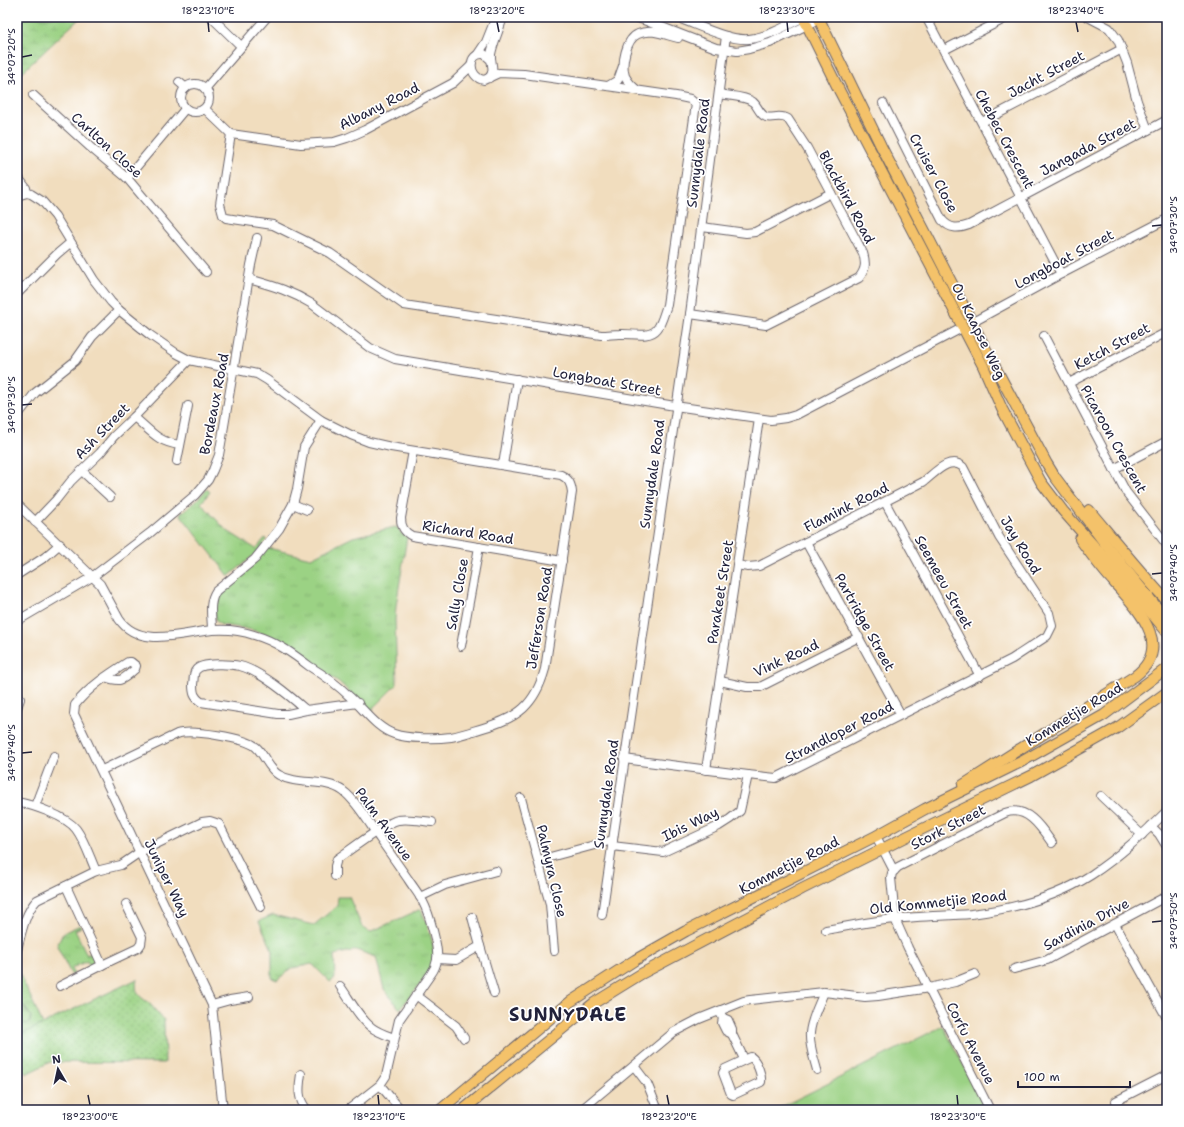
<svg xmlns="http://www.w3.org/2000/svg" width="1184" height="1127" font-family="'Shantell Sans',sans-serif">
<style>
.grass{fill:url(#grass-dots);stroke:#5e7a60}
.wetland{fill:url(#wetland-marsh);stroke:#5e7a60}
.park{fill:url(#park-tufts);stroke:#5e7a60}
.garden{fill:#9bd284;stroke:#5e7a60}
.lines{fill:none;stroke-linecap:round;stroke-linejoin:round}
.minor-casing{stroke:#6a6369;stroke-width:10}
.major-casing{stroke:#6a6369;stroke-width:12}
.minor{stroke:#fff;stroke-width:8}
.major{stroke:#f4c26a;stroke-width:10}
.ticks{fill:none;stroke:#22223b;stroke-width:1.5}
.labels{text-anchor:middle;stroke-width:3.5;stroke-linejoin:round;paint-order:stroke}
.street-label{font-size:14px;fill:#22223b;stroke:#fff}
.district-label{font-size:18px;font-weight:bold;letter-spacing:1px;fill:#22223b;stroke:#fff}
.neatline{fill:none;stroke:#22223b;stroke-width:1.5}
.ticks-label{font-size:10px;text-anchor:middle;fill:#22223b}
</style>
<defs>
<pattern id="grass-dots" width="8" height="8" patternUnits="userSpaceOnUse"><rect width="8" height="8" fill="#9bd284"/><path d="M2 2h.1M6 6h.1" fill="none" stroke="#85b473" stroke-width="1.8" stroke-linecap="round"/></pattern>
<pattern id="wetland-marsh" width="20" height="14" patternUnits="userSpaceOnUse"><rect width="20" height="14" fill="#9bd284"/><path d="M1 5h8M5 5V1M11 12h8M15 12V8" fill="none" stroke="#85b473"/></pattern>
<pattern id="park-tufts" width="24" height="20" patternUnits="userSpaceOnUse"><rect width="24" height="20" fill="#9bd284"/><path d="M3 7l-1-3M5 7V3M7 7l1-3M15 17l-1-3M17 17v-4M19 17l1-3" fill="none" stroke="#85b473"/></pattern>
</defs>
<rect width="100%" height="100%" fill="#fff"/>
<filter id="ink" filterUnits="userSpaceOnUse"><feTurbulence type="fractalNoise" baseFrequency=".025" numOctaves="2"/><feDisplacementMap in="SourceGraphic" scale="8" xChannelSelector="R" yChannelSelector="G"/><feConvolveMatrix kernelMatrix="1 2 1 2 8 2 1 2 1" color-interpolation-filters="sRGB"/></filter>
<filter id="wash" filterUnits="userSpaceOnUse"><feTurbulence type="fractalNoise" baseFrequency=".012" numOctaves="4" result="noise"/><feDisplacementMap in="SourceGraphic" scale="16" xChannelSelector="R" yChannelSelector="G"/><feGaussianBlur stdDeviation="0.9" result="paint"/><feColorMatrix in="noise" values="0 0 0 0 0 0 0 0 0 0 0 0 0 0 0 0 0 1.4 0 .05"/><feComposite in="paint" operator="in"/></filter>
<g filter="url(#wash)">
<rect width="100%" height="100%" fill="#f1ddbe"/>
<path class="grass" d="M137 979C134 996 141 996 151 1005 155 1010 159 1015 164 1020L165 1063 50 1062 26 1074 17 1055V1036Z"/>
<g class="wetland">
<polygon points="17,17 81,17 17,77"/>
<polygon points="21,1003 31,1017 30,1018 30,1022 27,1024 17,1026 17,1004"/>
</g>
<g class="park">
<polygon points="207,489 210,492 201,503 226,530 256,549 265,538 267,540 253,556 229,576 180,514 194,503"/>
<polygon points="395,527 398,528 401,533 407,537 396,606 395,620 397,684 373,708 374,710 371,712 339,682 280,642 256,631 243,628 221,625 216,621 214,606 217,596 268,548 311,558 353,537"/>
<path d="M338 897H349L362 927 370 932 421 909C426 922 432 937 434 951 436 971 411 994 400 1009L384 989 376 957 356 950 334 955 335 978 330 982 312 964 292 968 277 980 272 978V949L259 921 273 915 314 925 337 906Z"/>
<polygon points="80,925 81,927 75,930 87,955 93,952 95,960 92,966 90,967 87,961 72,968 74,974 73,975 71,974 57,946 63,933"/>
<polygon points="17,965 18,970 43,1024 17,1036 17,1026 22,1025 24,1023 27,1024 30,1022 31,1017 27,1010 21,1003 17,1004"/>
</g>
<polygon class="garden" points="943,1026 987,1110 775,1110"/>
</g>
<g filter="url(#ink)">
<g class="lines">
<defs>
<g id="minor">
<polyline points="211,17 241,46"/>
<polyline points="636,17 716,48 737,51 749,49 770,43 824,17"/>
<path d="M675 17C696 24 728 41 749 39 768 37 788 25 804 17"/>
<polyline points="926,17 1061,274"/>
<polyline points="1088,17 1109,28 1118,40 1127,63 1137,101 1148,130"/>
<polyline points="944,50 1008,17"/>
<polyline points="478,54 486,42 496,17"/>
<path d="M489 78C496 70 490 63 491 54 493 43 500 28 503 17"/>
<polyline points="179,82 186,88"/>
<circle cx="195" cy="98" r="14"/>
<polyline points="608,86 618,80 623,66"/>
<polyline points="205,89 267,17"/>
<path d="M637 90C632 86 628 82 625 76 621 64 626 39 638 34 651 28 665 35 678 38"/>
<polyline points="33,95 90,147 127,178 206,272"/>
<path d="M883 103 942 220C950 229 958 229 969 225L1167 120"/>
<polyline points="205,109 231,134 301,144 334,142 347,138 365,130 453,83 471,66"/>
<polyline points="982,122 1122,49"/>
<path d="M231 134 220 204 223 215 226 218 273 225 330 253 404 305 601 335C608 335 614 334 620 334 631 333 649 339 657 329 662 323 664 313 667 305L696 104 690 99 676 96 524 74 499 73 484 80C468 78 467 52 484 54L491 60"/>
<polyline points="17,176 26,188 27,193"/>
<polyline points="127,178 185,109"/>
<path d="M17 196 27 193 31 194 42 201 55 216 94 280 111 302 119 310 150 335 176 353 189 360 257 374 267 380 321 420 351 435 369 442 391 447 561 475C569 479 571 484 572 492L545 669C535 705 518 718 483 728 473 731 462 735 451 737 436 739 408 739 394 734 376 728 364 709 350 697 338 685 324 675 309 666 292 653 275 641 254 635 240 630 226 629 212 630 183 633 139 649 119 619L100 584 17 504"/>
<polyline points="702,227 746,233 755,232 831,193"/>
<path d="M249 279C273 286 289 290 312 304L370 348 395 359 675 406 771 420 786 418 796 415 962 328"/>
<polyline points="17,294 57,254 70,243"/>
<path d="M690 314 766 325 859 278C866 269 866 263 863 253L807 148 788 119C780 114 773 119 766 117 759 114 758 106 753 102 745 96 729 96 719 94"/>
<polyline points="973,322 1061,274 1167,219"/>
<polyline points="1044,336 1126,492 1167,545"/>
<polyline points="1069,383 1167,332"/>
<polyline points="17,416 35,393 75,361 92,337 119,310"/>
<path d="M134 417C151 431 157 442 180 445"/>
<path d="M413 451 401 518C401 527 404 532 412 536L562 561"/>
<polyline points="177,461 188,406"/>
<polyline points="503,465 517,379"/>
<polyline points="1114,469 1167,441"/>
<polyline points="82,471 110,497"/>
<polyline points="885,502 980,676"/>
<polyline points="293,504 307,510"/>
<polyline points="35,522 56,500 71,481 100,453 114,436 134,417 189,360"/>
<polyline points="806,542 901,715"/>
<polyline points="17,575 45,557 60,544"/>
<polyline points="17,621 92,577 150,533 195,495 208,480 213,470 219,455 222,438 251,265 257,238"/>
<path d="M212 630C212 617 208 603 216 591L255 559 279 529 293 504 297 489 304 447 321 420"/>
<polyline points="461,646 479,547"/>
<path d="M105 677C122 683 122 680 135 669L136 666 131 662H128C109 674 89 687 75 705L74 714 212 1005 223 1110"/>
<polyline points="720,681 747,687 760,687 859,637"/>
<polyline points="17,692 20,699 17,708"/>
<path d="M306 710C290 696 261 671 240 666 231 664 202 662 196 670 193 673 194 680 193 684 193 693 194 697 201 702L278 714H288L306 710 358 703"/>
<path d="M624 759 748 775 776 778 1012 659 1047 636 1052 626 1049 613 999 537 963 467C949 455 934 474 923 482L759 566 748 567 737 565"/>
<path d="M102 770 177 734C190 729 246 738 256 747 265 755 268 769 279 775 298 786 325 778 343 791 356 800 371 826 380 839 389 852 399 866 408 879 413 887 419 894 423 902 429 913 439 948 437 960 436 966 434 970 431 974L399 1020 386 1076 380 1085 348 1110"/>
<polyline points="706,770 759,419"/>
<polyline points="1101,796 1142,835"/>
<polyline points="521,798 546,890 550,904 554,951"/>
<path d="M17 802C33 805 66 816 76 829 85 841 90 858 96 871"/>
<polyline points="35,806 54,756"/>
<polyline points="1151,826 1159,834 1167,847"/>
<polyline points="876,836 894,871"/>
<polyline points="612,846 663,852 719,826 730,819 740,811 748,775"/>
<polyline points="539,860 613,840"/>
<path d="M335 876V866L337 859C349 851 386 822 398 820 408 818 422 821 432 822"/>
<polyline points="420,897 445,885 496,871"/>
<polyline points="602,915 690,314 726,36"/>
<polyline points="1115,924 1167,1018"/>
<path d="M826 930C849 926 872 921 895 919 920 916 946 916 971 914 1013 909 1055 898 1091 875 1120 856 1142 835 1167 811"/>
<polyline points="480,946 494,993"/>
<path d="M17 950C21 934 25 912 37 900L96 871 121 865 140 852 202 822 210 821 219 824 261 907"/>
<polyline points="437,959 456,960 480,946 472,917"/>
<polyline points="102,965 138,948 141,944 142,937 126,904"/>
<polyline points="1014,969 1047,960 1167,896"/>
<polyline points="60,986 102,965 66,886"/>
<path d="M340 986C349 998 359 1018 371 1027 377 1032 386 1035 394 1038"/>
<polyline points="416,995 456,1026 464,1038"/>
<polyline points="212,1005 230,1000 249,997"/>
<polyline points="719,1011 723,1018 728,1020 732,1029 732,1034 744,1059"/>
<polyline points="723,1018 722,1023 726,1031 732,1034"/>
<path d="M751 1057C757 1061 762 1075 761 1082L733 1095 731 1094 723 1073 725 1069Z"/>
<polyline points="634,1066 647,1083 658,1110"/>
<path d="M817 1070C814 1058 809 1046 810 1033 811 1019 819 1005 824 992"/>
<path d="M301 1074C299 1088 297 1098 307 1110"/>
<polyline points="380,1085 401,1110"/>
<polyline points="1116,1101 1167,1075"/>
<polyline points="581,1110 674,1032 699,1019 744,1001 750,1000 824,992 865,997 878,996 929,988 955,982 975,974"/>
<path d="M990 1110 908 948 895 919 891 878 892 873 898 867 1005 813C1027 805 1041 827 1052 843"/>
</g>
<g id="major">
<polyline points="803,17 840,92 983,366 1002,409 1041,482 1063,511 1117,572 1167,632"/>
<polyline points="818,17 881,146 992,361 1047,464 1055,477 1106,545 1167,620"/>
<path d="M1089 510C1115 541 1140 572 1167 601"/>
<path d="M963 785 1135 676C1176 645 1135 607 1112 580 1100 567 1090 553 1080 539"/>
<polyline points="440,1110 570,1002 635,960 686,931 876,836 925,809 1021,762 1104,715 1167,668"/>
<polyline points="463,1110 594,1003 641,974 802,889 908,836 1031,776 1117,728 1167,692"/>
</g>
</defs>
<use href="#minor" class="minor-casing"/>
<use href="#major" class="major-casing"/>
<use href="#minor" class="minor"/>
<use href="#major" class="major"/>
</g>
</g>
<path class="ticks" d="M208 22 209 32M497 22 499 32M787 22 788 32M1076 22 1078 32M22 57 32 55M1152 226 1162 225M22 405 32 404M1152 574 1162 573M22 753 32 752M1152 922 1162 921M88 1095 90 1105M378 1095 379 1105M667 1095 669 1105M957 1095 958 1105"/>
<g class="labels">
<g class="street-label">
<text transform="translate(1046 74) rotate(-28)" y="5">Jacht Street</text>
<text transform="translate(379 106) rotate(-27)" y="5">Albany Road</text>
<text transform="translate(1005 139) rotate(62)" y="5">Chebec Crescent</text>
<text transform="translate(107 145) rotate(42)" y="5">Carlton Close</text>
<text transform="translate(1088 147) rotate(-28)" y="5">Jangada Street</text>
<text transform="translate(698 153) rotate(-83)" y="5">Sunnydale Road</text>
<text transform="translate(934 173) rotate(62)" y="5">Cruiser Close</text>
<text transform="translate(847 197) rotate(62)" y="5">Blackbird Road</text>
<text transform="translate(1064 259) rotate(-28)" y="5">Longboat Street</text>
<text transform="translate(979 331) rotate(64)" y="5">Ou Kaapse Weg</text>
<text transform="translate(1112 346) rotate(-28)" y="5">Ketch Street</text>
<text transform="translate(607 381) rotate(10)" y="5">Longboat Street</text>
<text transform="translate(214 404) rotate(-79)" y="5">Bordeaux Road</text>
<text transform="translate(102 431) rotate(-46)" y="5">Ash Street</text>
<text transform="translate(1114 439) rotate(61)" y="5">Picaroon Crescent</text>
<text transform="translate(652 474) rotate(-82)" y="5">Sunnydale Road</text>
<text transform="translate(846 507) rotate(-27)" y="5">Flamink Road</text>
<text transform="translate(468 532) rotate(9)" y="5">Richard Road</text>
<text transform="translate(1021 545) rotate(59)" y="5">Jay Road</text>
<text transform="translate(944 582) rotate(61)" y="5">Seemeeu Street</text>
<text transform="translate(720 592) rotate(-81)" y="5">Parakeet Street</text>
<text transform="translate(457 594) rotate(-80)" y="5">Sally Close</text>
<text transform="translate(539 618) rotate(-81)" y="5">Jefferson Road</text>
<text transform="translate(865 622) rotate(61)" y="5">Partridge Street</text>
<text transform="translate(786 658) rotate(-25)" y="5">Vink Road</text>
<text transform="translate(1074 714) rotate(-31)" y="5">Kommetjie Road</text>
<text transform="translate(839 732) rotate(-27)" y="5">Strandloper Road</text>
<text transform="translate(606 794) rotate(-82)" y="5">Sunnydale Road</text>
<text transform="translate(384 824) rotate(54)" y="5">Palm Avenue</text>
<text transform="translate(690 824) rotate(-26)" y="5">Ibis Way</text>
<text transform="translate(948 827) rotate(-27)" y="5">Stork Street</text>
<text transform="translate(789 865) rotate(-27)" y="5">Kommetjie Road</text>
<text transform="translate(552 871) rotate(77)" y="5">Palmyra Close</text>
<text transform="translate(167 878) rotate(64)" y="5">Juniper Way</text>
<text transform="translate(938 902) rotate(-6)" y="5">Old Kommetjie Road</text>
<text transform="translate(1086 924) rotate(-28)" y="5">Sardinia Drive</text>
<text transform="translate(971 1043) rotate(63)" y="5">Corfu Avenue</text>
</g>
<g class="district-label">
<text x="568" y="1021">SUNNYDALE</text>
</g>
</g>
<rect width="1184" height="1127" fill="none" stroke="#fff" stroke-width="44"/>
<g transform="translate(58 1069) rotate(351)" stroke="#ffffff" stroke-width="3" paint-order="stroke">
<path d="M0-3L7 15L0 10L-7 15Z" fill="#22223b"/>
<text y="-6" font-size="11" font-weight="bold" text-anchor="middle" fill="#22223b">N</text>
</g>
<path d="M1018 1081v6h112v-6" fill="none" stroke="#22223b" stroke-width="2"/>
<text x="1024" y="1081" font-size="12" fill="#22223b" stroke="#ffffff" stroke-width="3" paint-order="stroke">100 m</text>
<rect x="22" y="22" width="1140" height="1083" class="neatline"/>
<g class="ticks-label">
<text x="208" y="14">18°23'10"E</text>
<text x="497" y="14">18°23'20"E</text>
<text x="787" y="14">18°23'30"E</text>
<text x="1076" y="14">18°23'40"E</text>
<text transform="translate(11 57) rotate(-90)" y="4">34°07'20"S</text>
<text transform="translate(1173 225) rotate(-90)" y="4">34°07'30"S</text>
<text transform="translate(11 405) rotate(-90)" y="4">34°07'30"S</text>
<text transform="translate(1173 573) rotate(-90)" y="4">34°07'40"S</text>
<text transform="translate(11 753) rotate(-90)" y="4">34°07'40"S</text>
<text transform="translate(1173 921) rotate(-90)" y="4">34°07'50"S</text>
<text x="90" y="1120">18°23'00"E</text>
<text x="379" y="1120">18°23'10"E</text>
<text x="669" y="1120">18°23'20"E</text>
<text x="958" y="1120">18°23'30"E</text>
</g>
</svg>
